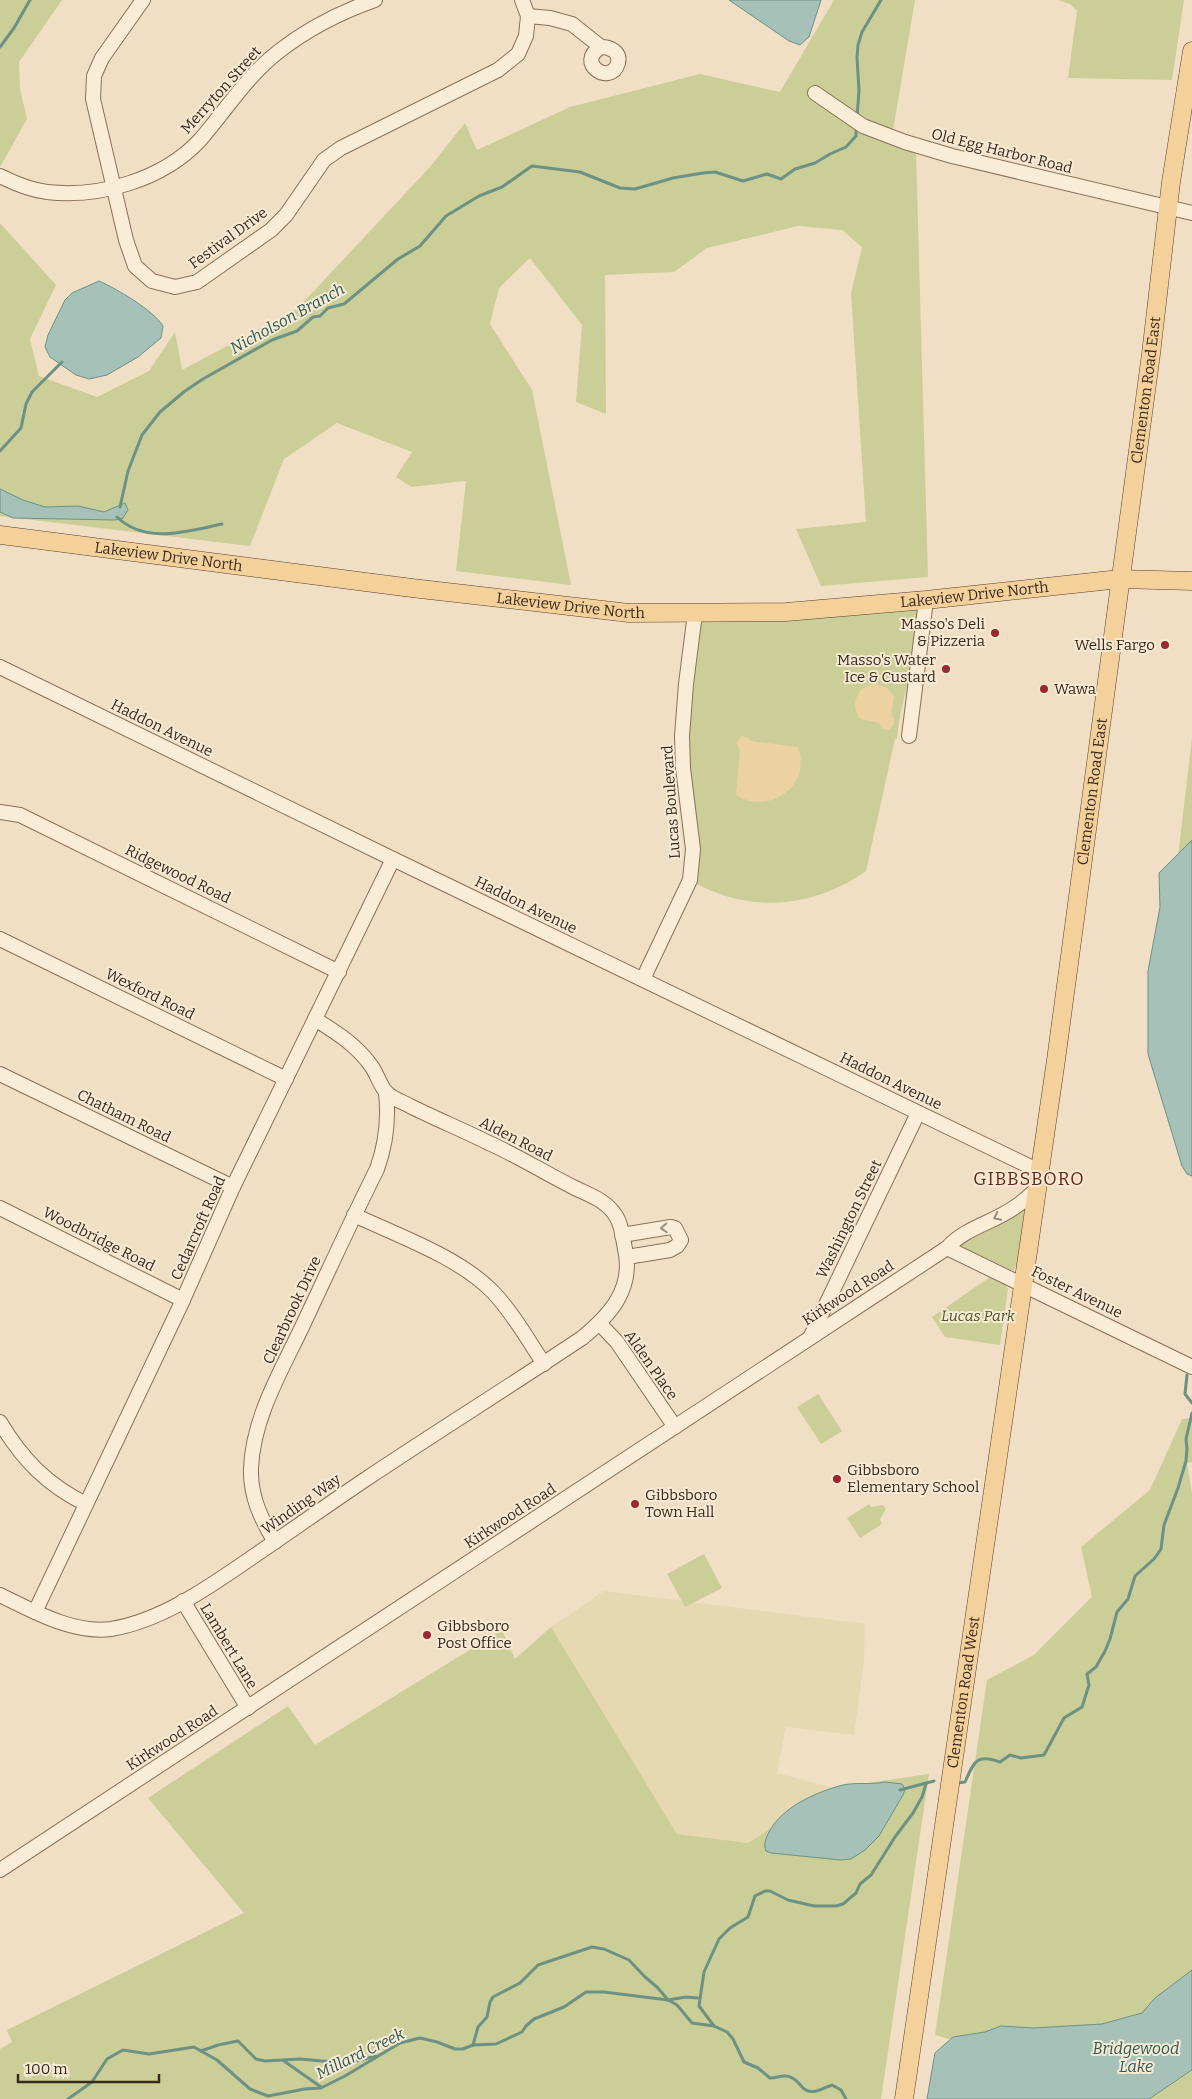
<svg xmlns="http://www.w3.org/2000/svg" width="1192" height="2099" font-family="Bitter,serif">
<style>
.farmland{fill:#e6d9b1}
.green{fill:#ccce97}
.sand{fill:#ecd2a0}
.water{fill:#a6c2b8;stroke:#6c9185}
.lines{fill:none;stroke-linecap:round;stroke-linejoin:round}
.stream{stroke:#6c9185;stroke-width:3}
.minor-casing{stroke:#8b7059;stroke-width:16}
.major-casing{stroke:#583f2e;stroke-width:19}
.minor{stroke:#faedd7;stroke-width:14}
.major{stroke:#f4d19b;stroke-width:18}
.oneway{stroke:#9a8c7a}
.poi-dot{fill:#9c2731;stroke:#f7ead4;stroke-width:2}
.labels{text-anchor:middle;stroke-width:4;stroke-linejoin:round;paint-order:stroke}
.street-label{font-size:15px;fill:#3a2a1e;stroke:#f7ead4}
.poi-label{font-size:15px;fill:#3a2a1e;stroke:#f7ead4;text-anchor:start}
.park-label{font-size:15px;font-style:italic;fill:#4e5724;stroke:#f7ead4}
.water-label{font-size:16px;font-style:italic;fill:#2d5a54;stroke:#f7ead4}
.quarter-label{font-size:18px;letter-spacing:1px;fill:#68261c;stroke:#f7ead4}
</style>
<rect width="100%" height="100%" fill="#f0dfc4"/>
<polygon class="farmland" points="604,1591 865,1624 864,1661 854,1735 786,1727 777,1773 834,1788 748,1843 677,1834 551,1627"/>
<g class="green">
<polygon points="0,0 62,0 19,62 20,89 27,119 0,167"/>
<polygon points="834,0 915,0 891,142 916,152 928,577 821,586 796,529 866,522 851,293 862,247 842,230 798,226 707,248 674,272 605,275 606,414 576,402 582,325 530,258 499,288 490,324 532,390 571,585 456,571 466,481 411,487 396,477 412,452 337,423 284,459 250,546 0,516 0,223 56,285 30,339 39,376 97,397 149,371 175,332 182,370 297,309 429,168 465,123 477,150 570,107 700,74 780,92"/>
<polygon points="1058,0 1184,0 1172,80 1068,78 1077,11 1070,4"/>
<path d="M926 600 899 721 897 739H895L866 871C812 909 747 914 690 880L683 768 695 613Z"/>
<polygon points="1192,738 1192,843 1178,856"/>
<polygon points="1021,1208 1025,1212 1017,1264 1014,1270 1011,1270 957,1244"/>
<polygon points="990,1277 1003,1283 1008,1289 1000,1345 945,1337 932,1317"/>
<polygon points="818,1394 842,1431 821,1444 797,1407"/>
<polygon points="1192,1418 1192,1462 1187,1463 1192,1493 1192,1980 1142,2013 1102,2024 949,2039 935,2035 987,1680 1034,1655 1092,1597 1081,1547 1150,1490 1182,1419"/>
<polygon points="869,1504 871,1507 883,1505 886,1509 880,1519 882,1524 860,1538 847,1518"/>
<polygon points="704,1554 722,1588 685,1607 667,1574"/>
<polygon points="551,1627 677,1834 748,1843 834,1788 929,1774 881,2099 0,2099 0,2049 12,2042 7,2030 244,1913 148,1798 288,1706 315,1745 502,1630 515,1659"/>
<polygon points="1192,2071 1192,2099 1149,2099"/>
</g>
<g class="sand">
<path d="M876 684 887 688 894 696 891 715 894 718V724L889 730 882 729 879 723 860 719C849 705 857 685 876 684Z"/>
<path d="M742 736 747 737 751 741 798 747C812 785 770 816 736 795L740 750 736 743Z"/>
</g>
<g class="water">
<polygon points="729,0 821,0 809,37 800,45 789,41"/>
<path d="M99 281C117 289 153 310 163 326L161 338 138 357 107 375 89 379 76 375 50 357 45 347 48 335 65 300 72 293Z"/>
<polygon points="0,489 23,500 45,507 78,506 104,512 125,503 128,510 123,518 115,520 13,518 0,512"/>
<polygon points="1192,840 1192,1176 1187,1174 1182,1166 1148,1054 1148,971 1160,907 1159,873"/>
<path d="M885 1782 902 1784 905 1789 903 1795 879 1836 865 1850 851 1859 841 1860 771 1853 766 1851C763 1844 766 1838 769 1832 782 1807 816 1792 843 1785 857 1782 871 1785 885 1782Z"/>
<polygon points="1192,1970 1192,2070 1149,2099 927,2099 935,2053 953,2037 985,2032 1001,2026 1034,2028 1102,2024 1142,2013 1155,1998"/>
</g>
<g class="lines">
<g class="stream">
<polyline points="0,47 14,28 30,0"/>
<polyline points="857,118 859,90 857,58 858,45 862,32 881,0"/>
<polyline points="0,451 21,428 26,404 32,392 62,362"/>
<polyline points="120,507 128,471 142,435 160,412 185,391 203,379 272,340 297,331 313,317 320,316 328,308 344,304 398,259 420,246 446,216 479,196 502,187 532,166 580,172 620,188 635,189 673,178 703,173 715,172 743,181 767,174 781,179 795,169 815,163 830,154 846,147 856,136 856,127"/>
<path d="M117 517C146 545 188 531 222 524"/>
<polyline points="1187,1375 1185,1394 1192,1403"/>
<path d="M957 1783 965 1782C974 1762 976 1753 1000 1762L1010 1755 1021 1758 1044 1755 1064 1718 1082 1707 1089 1685 1087 1674 1096 1667 1105 1651 1110 1639 1117 1612 1128 1599 1135 1576 1154 1559 1161 1549 1164 1525 1178 1488 1186 1461 1187 1449 1186 1439 1192 1413"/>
<polyline points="900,1790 934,1781"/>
<polyline points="714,2026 699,2006 704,1972 719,1939 730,1928 748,1917 755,1896 765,1891 770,1891 788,1900 814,1906 836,1906 843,1904 856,1893 860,1884 871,1875 895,1837 913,1813 922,1797 926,1784"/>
<polyline points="473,2045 478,2027 487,2017 490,2002 493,1997 520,1983 538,1965 592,1947 604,1949 629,1960 645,1977 657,1987 668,2000 686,1997 698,1998"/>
<polyline points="201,2051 218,2045 238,2041 256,2059 265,2061 300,2059 333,2062 341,2065 376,2056"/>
<polyline points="284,2061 321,2087"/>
<path d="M68 2099 92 2082 107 2059 123 2050 149 2054 194 2047 217 2060 250 2089 268 2096 305 2089 321 2088 345 2076 400 2043 420 2038 437 2042 455 2049H463L473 2045 496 2044 522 2032 526 2026 534 2019 564 2007 586 1992H604L668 2000 677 2005 692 2023 714 2026 727 2032 733 2039 744 2062 758 2068 770 2078C777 2078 784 2074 790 2077 796 2079 799 2083 802 2087 811 2097 823 2088 832 2085L841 2090 846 2099"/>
</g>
<defs>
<g id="minor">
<polyline points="143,0 102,58 94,76 93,99 126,240 135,266 152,281 175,287 197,282 271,230 286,215 324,160 341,148 498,70 518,54 526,36 528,16 522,0"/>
<path d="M528 16 550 18 572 24 601 47C574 63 611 87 618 63 621 52 610 47 601 47"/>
<polyline points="815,93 863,126 905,142 952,156 1192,213"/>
<path d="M0 176C14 183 30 190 47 192 99 198 163 180 200 140 226 110 247 76 278 52 306 30 341 12 375 0"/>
<polyline points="0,667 393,859 1039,1171"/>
<polyline points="909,736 926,600"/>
<polyline points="0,812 20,815 339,972"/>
<polyline points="0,939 286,1079"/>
<polyline points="643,979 690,880 693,849 683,768 682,736 686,684 695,613"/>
<polyline points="0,1074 233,1187"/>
<polyline points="0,1208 183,1300"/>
<path d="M354 1215C399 1236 459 1257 493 1292 513 1313 528 1340 544 1364"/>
<polyline points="622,1235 671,1227 675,1228 681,1240 677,1246 670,1250 627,1257"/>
<polyline points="947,1248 1192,1367"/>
<polyline points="599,1323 617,1342 675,1427"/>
<polyline points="810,1338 918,1113"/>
<path d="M0 1422C22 1459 47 1485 86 1504"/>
<path d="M275 1542C261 1519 250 1496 251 1468 253 1418 281 1371 302 1327 327 1274 351 1221 377 1169 386 1144 389 1120 386 1093"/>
<path d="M0 1595C33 1611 73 1634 111 1629 162 1621 212 1585 254 1556 292 1530 329 1504 366 1479 438 1431 510 1386 582 1338 610 1315 634 1289 625 1249 623 1239 622 1225 616 1216 606 1200 589 1195 573 1187 545 1173 518 1156 489 1143 463 1130 436 1119 410 1106 403 1102 393 1099 387 1093 381 1088 377 1074 372 1067 357 1045 337 1033 315 1019"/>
<polyline points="183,1601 248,1708"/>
<polyline points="35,1612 183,1300 233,1187 393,859"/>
<path d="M0 1870 877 1294 947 1248C966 1227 993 1223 1015 1207 1023 1202 1030 1195 1037 1189"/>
</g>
<g id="major">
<path id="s1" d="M0 535 412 588 629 613 786 612 926 600 1120 579 1192 581"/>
<path id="s2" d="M904 2099 1056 1060 1151 354 1171 182 1192 51"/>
</g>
</defs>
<use href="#minor" class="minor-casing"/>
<use href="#major" class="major-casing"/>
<use href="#minor" class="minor"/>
<use href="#major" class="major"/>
</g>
<defs><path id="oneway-chevron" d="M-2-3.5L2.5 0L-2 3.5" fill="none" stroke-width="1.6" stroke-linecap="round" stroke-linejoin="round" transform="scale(1.25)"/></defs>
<g class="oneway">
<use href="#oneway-chevron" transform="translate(997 1217) rotate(154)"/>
<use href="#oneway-chevron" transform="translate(664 1228) rotate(177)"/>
</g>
<g class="poi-dot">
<circle cx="995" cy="633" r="5"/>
<circle cx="1165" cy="645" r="5"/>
<circle cx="946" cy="669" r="5"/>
<circle cx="1044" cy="689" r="5"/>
<circle cx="837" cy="1479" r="5"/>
<circle cx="635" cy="1504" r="5"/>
<circle cx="427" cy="1635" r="5"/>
</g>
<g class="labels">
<g class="street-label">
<text transform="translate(221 90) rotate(-48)" y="5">Merryton Street</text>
<text transform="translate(1002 151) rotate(14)" y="5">Old Egg Harbor Road</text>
<text transform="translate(228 238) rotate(-36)" y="5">Festival Drive</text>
<text dy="5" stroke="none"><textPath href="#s2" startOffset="1726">Clementon Road East</textPath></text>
<text dy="5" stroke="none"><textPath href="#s1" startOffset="170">Lakeview Drive North</textPath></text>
<text dy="5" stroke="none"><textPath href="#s1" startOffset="980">Lakeview Drive North</textPath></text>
<text dy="5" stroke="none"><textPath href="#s1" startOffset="575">Lakeview Drive North</textPath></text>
<text transform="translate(162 728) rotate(26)" y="5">Haddon Avenue</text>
<text dy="5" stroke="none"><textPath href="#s2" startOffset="1321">Clementon Road East</textPath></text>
<text transform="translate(671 802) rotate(-94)" y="5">Lucas Boulevard</text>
<text transform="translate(178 874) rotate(26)" y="5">Ridgewood Road</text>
<text transform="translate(526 905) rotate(26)" y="5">Haddon Avenue</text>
<text transform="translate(150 994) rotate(26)" y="5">Wexford Road</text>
<text transform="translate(891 1081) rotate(26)" y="5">Haddon Avenue</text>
<text transform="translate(124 1116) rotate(26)" y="5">Chatham Road</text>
<text transform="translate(516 1139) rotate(27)" y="5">Alden Road</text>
<text transform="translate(849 1219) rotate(-64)" y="5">Washington Street</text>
<text transform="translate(198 1228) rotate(-66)" y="5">Cedarcroft Road</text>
<text transform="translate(99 1239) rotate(27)" y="5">Woodbridge Road</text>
<text transform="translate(1077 1292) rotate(26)" y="5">Foster Avenue</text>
<text transform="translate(848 1293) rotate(-33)" y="5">Kirkwood Road</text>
<text transform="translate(292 1310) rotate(-65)" y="5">Clearbrook Drive</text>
<text transform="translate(651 1365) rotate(55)" y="5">Alden Place</text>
<text transform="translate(301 1504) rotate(-35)" y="5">Winding Way</text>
<text transform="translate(510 1516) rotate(-33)" y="5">Kirkwood Road</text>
<text transform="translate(229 1646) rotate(59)" y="5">Lambert Lane</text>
<text dy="5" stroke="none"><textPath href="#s2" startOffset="411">Clementon Road West</textPath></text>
<text transform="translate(172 1738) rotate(-33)" y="5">Kirkwood Road</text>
</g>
<g class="poi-label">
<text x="985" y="629" text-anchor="end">Masso's Deli<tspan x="985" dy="17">&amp; Pizzeria</tspan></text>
<text x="1155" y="650" text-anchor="end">Wells Fargo</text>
<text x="936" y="665" text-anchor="end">Masso's Water<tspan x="936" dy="17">Ice &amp; Custard</tspan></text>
<text x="1054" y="694">Wawa</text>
<text x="847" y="1475">Gibbsboro<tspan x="847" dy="17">Elementary School</tspan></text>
<text x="645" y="1500">Gibbsboro<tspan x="645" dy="17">Town Hall</tspan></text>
<text x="437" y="1631">Gibbsboro<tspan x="437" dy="17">Post Office</tspan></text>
</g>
<g class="park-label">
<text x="978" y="1321">Lucas Park</text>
</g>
<g class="water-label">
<text transform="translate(287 318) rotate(-29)" y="6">Nicholson Branch</text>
<text x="1136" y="2054">Bridgewood<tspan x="1136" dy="18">Lake</tspan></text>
<text transform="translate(360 2053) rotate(-26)" y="6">Millard Creek</text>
</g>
<g class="quarter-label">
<text x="1029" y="1185">GIBBSBORO</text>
</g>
</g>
<path d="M18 2074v8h141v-8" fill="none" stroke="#3a2a1e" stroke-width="2.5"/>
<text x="25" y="2074" font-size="15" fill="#3a2a1e" stroke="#f7ead4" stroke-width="4" paint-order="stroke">100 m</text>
</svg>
